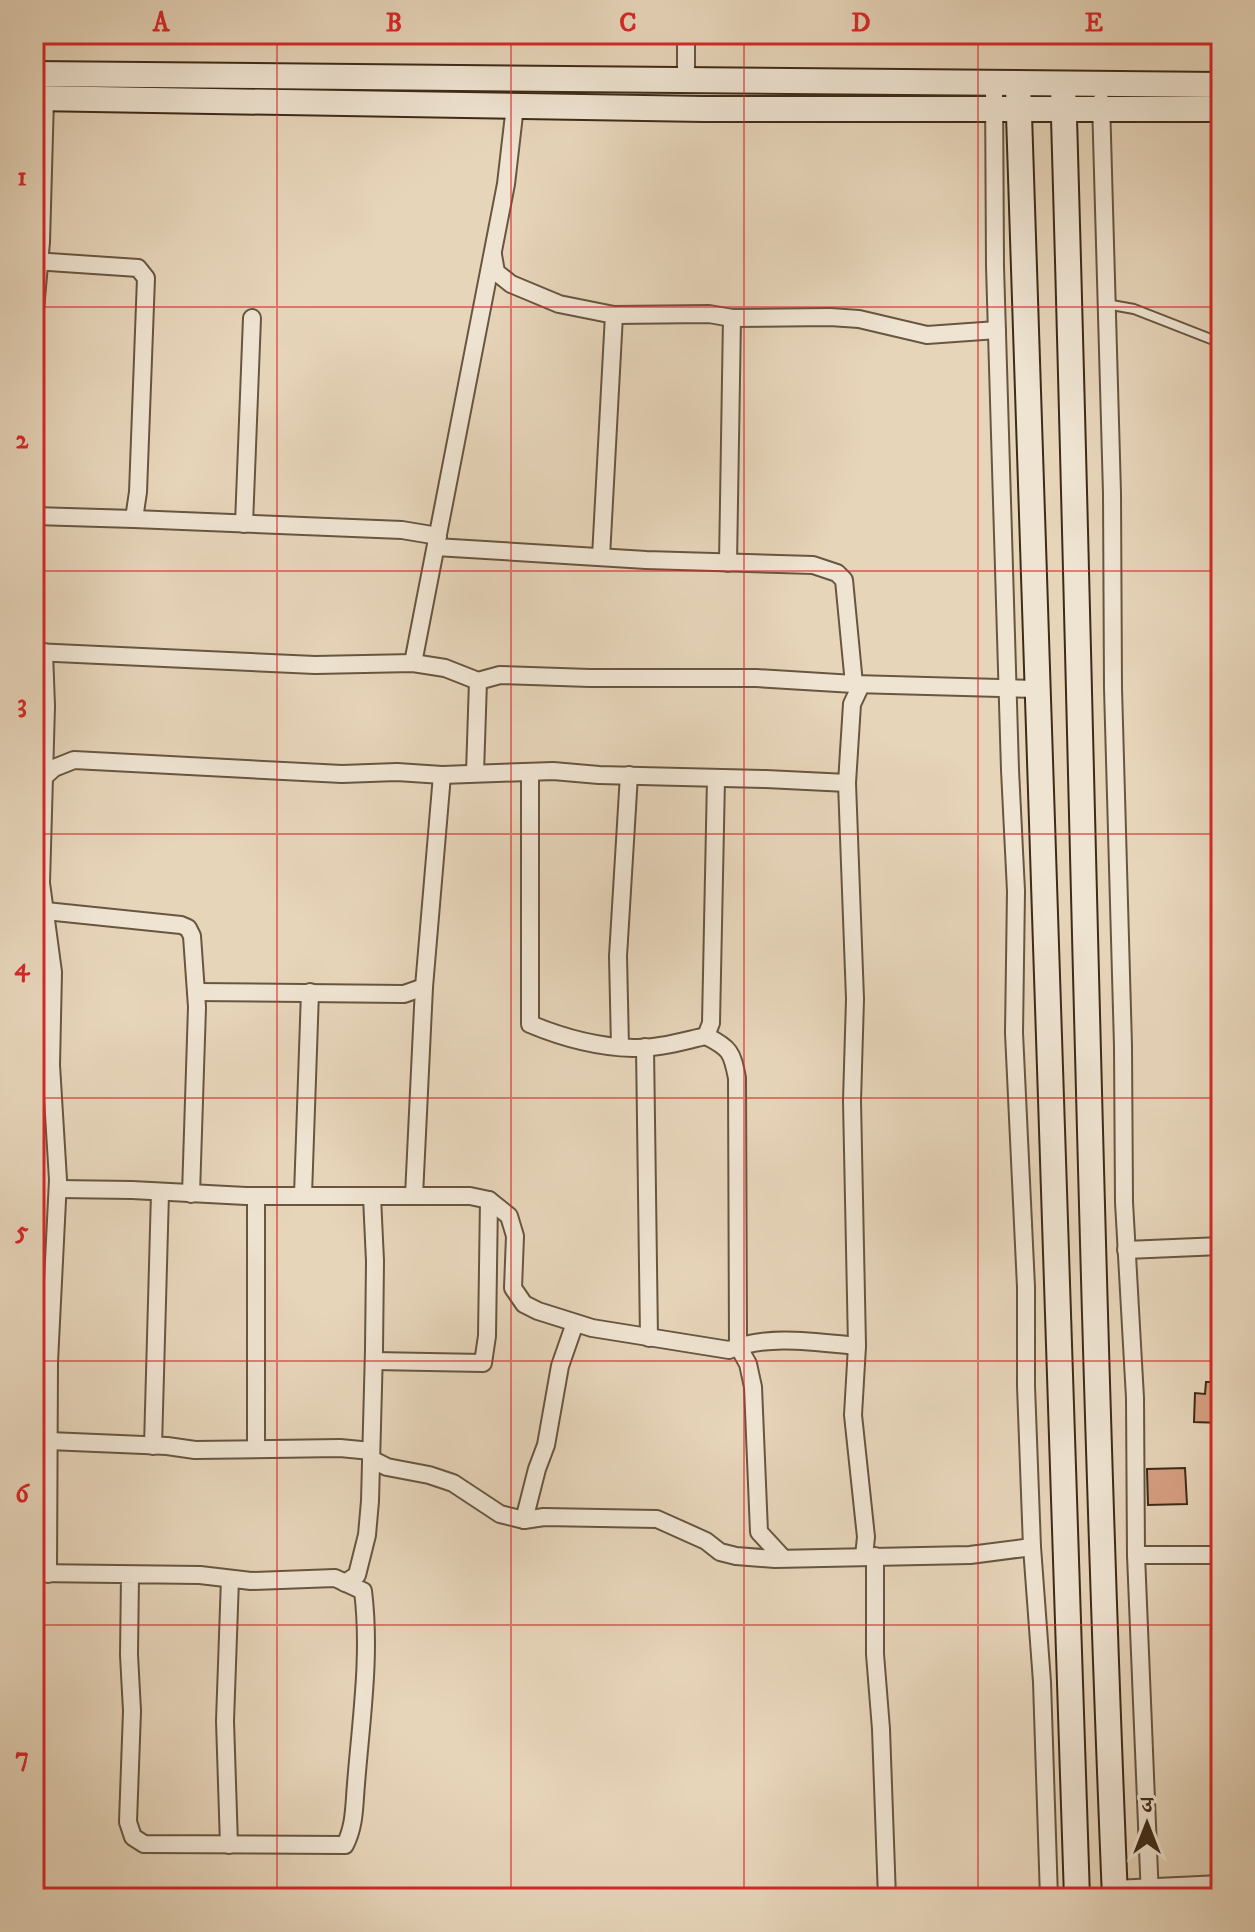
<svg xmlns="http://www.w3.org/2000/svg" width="1255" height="1932" font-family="'IM FELL DW Pica','Noto Serif Devanagari',serif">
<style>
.building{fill:#d6a082;stroke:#3e2b18;stroke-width:2}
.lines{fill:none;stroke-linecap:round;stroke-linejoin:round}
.lane-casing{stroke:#685640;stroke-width:12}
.street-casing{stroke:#685640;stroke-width:20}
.secondary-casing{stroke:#3e2b18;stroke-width:28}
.lane{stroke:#efe4d2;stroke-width:8}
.street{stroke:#efe4d2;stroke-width:16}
.secondary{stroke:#efe4d2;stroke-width:24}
.grid{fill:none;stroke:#d62828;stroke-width:2;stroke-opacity:0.55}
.neatline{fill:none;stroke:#d62828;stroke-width:3}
.grid-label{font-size:26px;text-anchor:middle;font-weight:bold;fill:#d62828}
</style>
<rect width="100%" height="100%" fill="#e7d5ba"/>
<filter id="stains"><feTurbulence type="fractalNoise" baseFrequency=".0025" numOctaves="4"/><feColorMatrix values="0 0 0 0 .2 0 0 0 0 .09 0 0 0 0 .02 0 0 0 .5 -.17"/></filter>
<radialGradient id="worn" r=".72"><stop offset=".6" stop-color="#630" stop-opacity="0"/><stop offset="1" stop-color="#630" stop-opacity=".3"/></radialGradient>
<g class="building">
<polygon points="1206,1382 1221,1382 1221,1423 1194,1422 1195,1393 1205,1394"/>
<polygon points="1185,1468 1187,1504 1148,1505 1147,1469"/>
</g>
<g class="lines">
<defs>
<polyline id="lane" points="1106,304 1134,309 1221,343"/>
<g id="street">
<polyline points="686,34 686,81"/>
<polyline points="994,84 995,266 1010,770 1016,891 1014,1033 1026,1287 1026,1386 1032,1547 1042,1682 1049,1898"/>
<polyline points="1101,101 1112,493 1113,688 1123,1046 1124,1202 1135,1398 1136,1555 1150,1898"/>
<polyline points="493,255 496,272 511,284 559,304 614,315 709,314 732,318 830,317 859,319 927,335 997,330"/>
<polyline points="34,261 138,268 146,278 138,492 134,519 34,516"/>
<polyline points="34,321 41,242 45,98"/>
<polyline points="134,519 402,530 438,536"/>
<polyline points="244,524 252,318"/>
<polyline points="436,547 646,560 813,565 837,573 844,580 854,684"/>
<polyline points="601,557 614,315"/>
<polyline points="728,563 732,318"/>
<polyline points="34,652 315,665 413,663 445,668 478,681 500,675 590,678 756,678 854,684 1038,689"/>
<polyline points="44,652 46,706 41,883 53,972 51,1065 58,1180 49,1362 48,1574"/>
<polyline points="413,663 506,184 515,106"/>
<polyline points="861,685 852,704 847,783 855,999 852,1101 857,1346 853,1415 866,1537 864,1556"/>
<path d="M530 772V1024C561 1037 599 1047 633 1048 657 1049 683 1041 706 1036L711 1023 716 778"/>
<polyline points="475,773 478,681"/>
<polyline points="42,779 54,768 74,760 342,774 397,772 442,775 553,771 599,775 766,779 847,783"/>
<polyline points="36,910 181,925 188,928 192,936 197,1007 191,1194"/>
<polyline points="196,992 404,994 424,987"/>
<path d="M706 1036C730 1048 732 1052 737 1078L738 1346 748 1364 753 1387 759 1532 783 1558"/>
<polyline points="620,1047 618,956 629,775"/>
<polyline points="645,1047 649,1338"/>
<polyline points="58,1189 132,1190 246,1196 470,1196 489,1200 487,1336 483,1363 374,1361"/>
<polyline points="303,1195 310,992"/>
<polyline points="256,1196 256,1449"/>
<polyline points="414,1196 424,987 442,775"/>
<path d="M489 1200 509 1216 515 1236 513 1288 524 1304 538 1311 592 1328 729 1350C768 1334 815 1342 857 1346"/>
<polyline points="1126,1250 1221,1246"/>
<polyline points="49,1441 167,1446 195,1450 340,1448 371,1451"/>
<polyline points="153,1446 160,1193"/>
<polyline points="371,1459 387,1467 429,1475 453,1483 500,1514 524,1520 544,1517 657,1519 706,1541 720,1552 736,1556 775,1559 970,1555 1032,1547"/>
<polyline points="524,1520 537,1469 546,1445 560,1366 575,1323"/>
<polyline points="1136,1555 1221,1555"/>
<polyline points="875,1556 875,1654 881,1729 887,1898"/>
<path d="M34 1573 200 1575 251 1581 335 1578 363 1591C371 1655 361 1720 356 1784 354 1806 355 1825 345 1845L144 1844 133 1837 128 1822 132 1711 129 1655 130 1575"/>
<polyline points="345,1583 357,1575 367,1535 370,1501 374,1350 375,1261 372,1197"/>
<polyline points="229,1845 225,1721 230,1579"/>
<polyline points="1114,1889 1221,1884"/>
</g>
<g id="secondary">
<polyline points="34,74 1221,85"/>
<polyline points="1018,84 1077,1898"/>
<path d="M1063 84C1081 688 1090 1293 1115 1898"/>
<polyline points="34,98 704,109 1221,109"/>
</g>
</defs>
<use href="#lane" class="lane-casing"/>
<use href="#street" class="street-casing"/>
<use href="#secondary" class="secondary-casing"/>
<use href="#lane" class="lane"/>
<use href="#street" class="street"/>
<use href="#secondary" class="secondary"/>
</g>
<path class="grid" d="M277 34V1898M511 34V1898M744 34V1898M978 34V1898M34 307H1221M34 571H1221M34 834H1221M34 1098H1221M34 1361H1221M34 1625H1221"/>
<rect width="1255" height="1932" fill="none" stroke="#e7d5ba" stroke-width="88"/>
<g transform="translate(1147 1824)" stroke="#efe4d2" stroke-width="6" paint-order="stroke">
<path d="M0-6L14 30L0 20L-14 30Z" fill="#3e2b18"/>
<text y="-12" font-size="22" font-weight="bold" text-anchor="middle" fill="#3e2b18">उ</text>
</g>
<rect x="44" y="44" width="1167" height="1844" class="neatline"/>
<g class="grid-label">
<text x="161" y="31">A</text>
<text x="394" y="31">B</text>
<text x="628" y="31">C</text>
<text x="861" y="31">D</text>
<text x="1094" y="31">E</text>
<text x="22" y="185">1</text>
<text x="22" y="448">2</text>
<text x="22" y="712">3</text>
<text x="22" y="975">4</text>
<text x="22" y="1239">5</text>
<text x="22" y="1502">6</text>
<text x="22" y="1765">7</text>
</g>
<rect width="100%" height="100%" filter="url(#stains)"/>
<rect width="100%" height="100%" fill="url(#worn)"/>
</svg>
